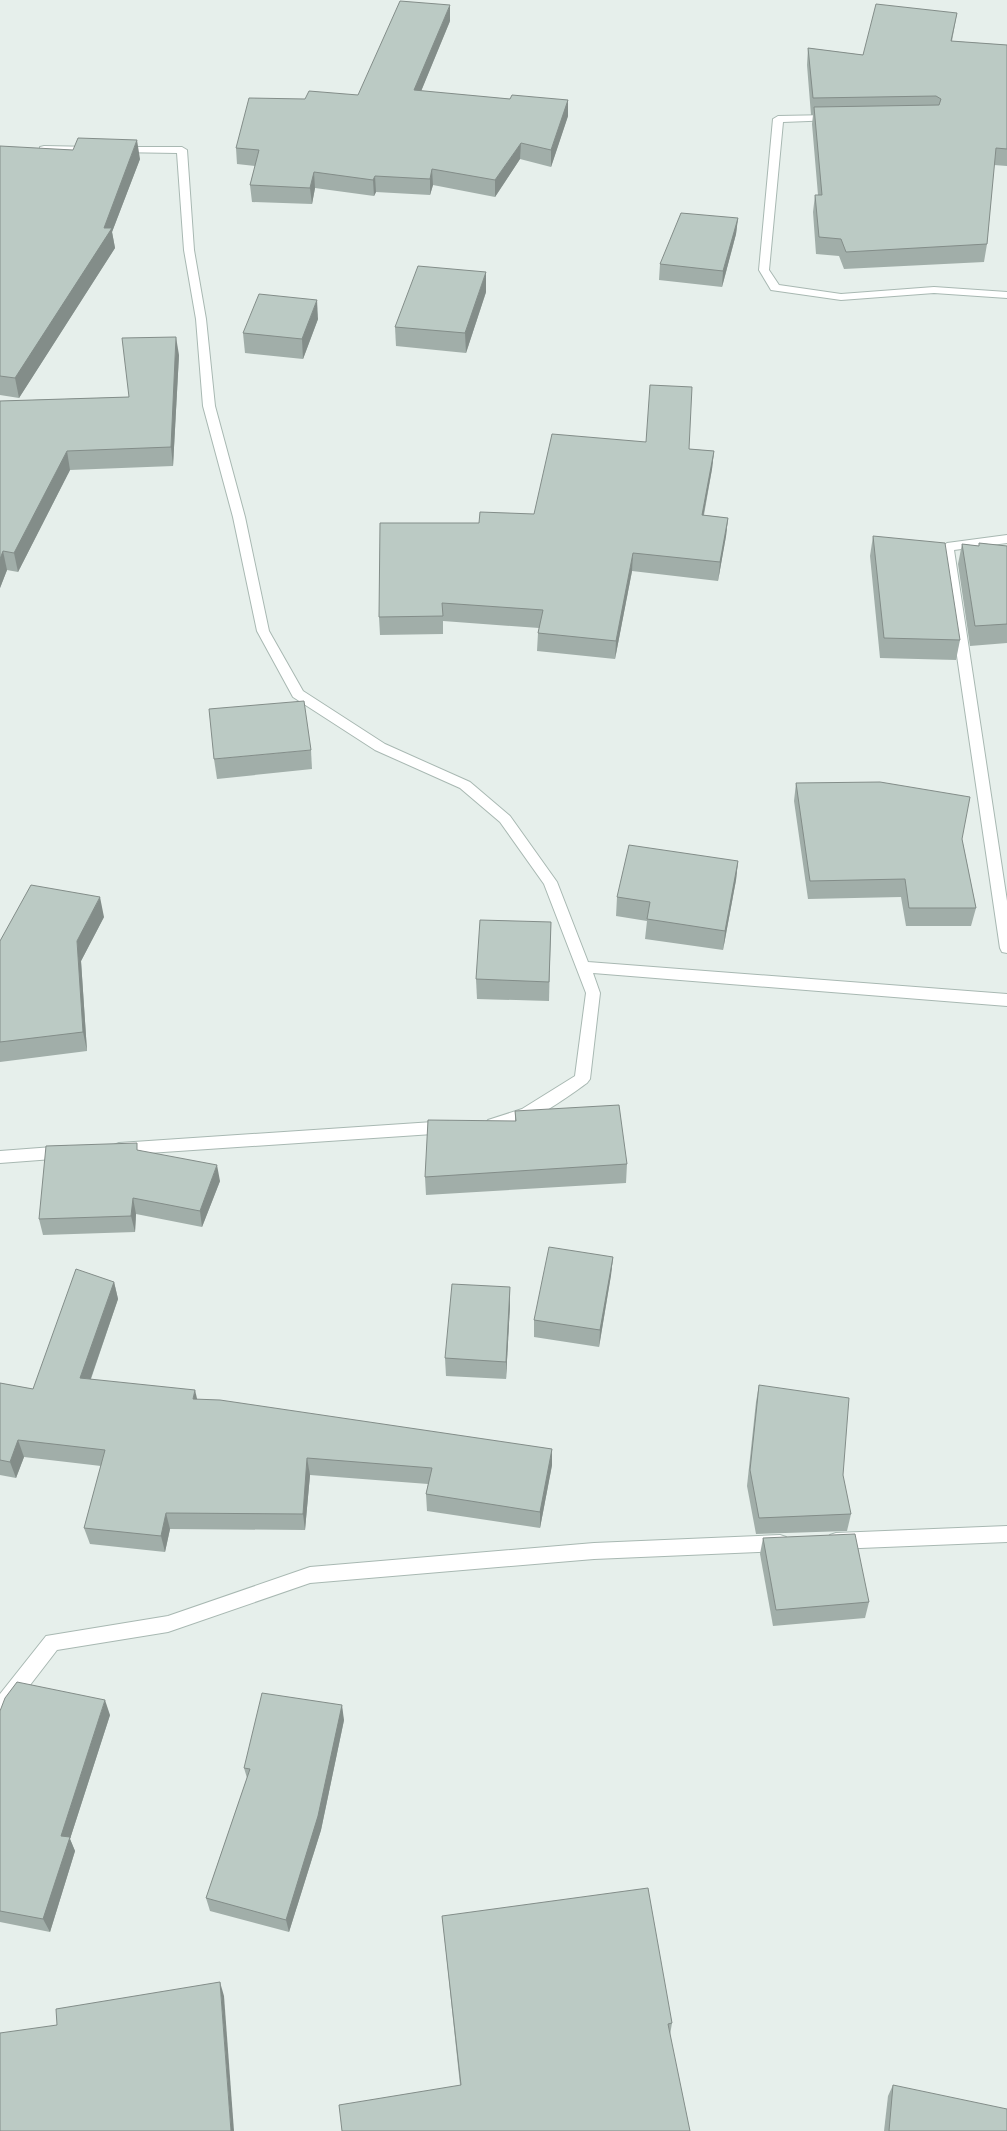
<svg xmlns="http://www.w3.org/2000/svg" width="1007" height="2131" font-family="'Source Sans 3',sans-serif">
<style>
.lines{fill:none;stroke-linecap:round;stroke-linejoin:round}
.street-casing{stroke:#a8b8b2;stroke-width:2}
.street{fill:#fff;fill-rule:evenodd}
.wall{fill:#a1aea9}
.shaded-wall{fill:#838d89}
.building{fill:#bbcac4;stroke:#838d89}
</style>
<rect width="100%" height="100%" fill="#e6efeb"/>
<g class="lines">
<defs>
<g id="street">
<polygon points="831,115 834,116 834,120 783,122 769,270 779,285 841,294 934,287 1007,292 1007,298 934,293 841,300 771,290 759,270 773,119 778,116"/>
<polygon points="44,146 93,147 98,150 93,153 40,151 40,147"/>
<path d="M119 147H182L187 150 194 250 206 319 215 406 245 517 269 631 303 691 385 744 470 782 510 816 557 882 588 962 1007 994V1006L593 973 600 993 590 1079 587 1083C566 1098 514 1137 488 1128L485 1124 488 1120 522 1109 575 1076 586 993 544 884 500 822 460 788 375 750 293 697 257 631 233 517 203 406 196 319 184 250 177 153 115 152V148Z"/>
<polygon points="1007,535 1007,543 954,550 1007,901 1007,953 1002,952 1000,948 941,547 947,543"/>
<polygon points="448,1121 453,1123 456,1127 453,1131 448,1133 119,1155 114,1153 111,1149 114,1145 119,1143"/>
<polygon points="66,1146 71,1148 74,1152 71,1156 66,1158 0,1163 0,1151"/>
<polygon points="1007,1526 1007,1542 836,1549 830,1547 827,1541 830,1535 836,1533"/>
<polygon points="780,1535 786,1537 789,1543 786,1549 780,1551 594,1559 310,1583 168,1632 57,1650 7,1715 0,1718 0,1694 46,1636 168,1616 310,1567 594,1543"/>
</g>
</defs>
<use href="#street" class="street-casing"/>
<use href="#street" class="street"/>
</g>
<g class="wall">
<polygon points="957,13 952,41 1007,45 1007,166 994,165 987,244 984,262 844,269 839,256 816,254 813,212 815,195 818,195 812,124 813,115 811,115 807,65 808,48 863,55"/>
<polygon points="450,21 421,91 510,99 568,100 568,116 551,167 520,159 495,197 433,185 430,195 376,192 374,196 315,188 312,204 252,202 250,185 255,166 237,164 236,148 305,99 358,95"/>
<polygon points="0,147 73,150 140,159 112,232 115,248 19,398 0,395"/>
<polygon points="738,218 736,234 722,287 659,280 660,264"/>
<polygon points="486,292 466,353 396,346 395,327"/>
<polygon points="318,319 303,359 245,353 243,333"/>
<polygon points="179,355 173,466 70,470 18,572 7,570 0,588 0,401 129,397"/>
<polygon points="689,449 714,451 712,469 704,515 728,518 726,536 718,581 632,571 615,659 537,651 538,633 539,628 443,621 443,634 380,635 379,617 479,523 534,514"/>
<polygon points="873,536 960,640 956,660 880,658 870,556"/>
<polygon points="979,543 1007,546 1007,643 970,646 958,564 962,544 979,546"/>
<polygon points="311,750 312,769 217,779 214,759"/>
<polygon points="796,783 962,839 976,908 971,926 906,926 901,897 808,899 794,801"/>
<polygon points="738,861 736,880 723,950 645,939 647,921 616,916 617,897"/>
<polygon points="104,917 81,961 87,1051 0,1062 0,941"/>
<polygon points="551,922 549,1001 477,999 476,979"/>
<polygon points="515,1111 627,1164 626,1183 426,1195 425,1177 515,1121"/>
<polygon points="139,1150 220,1181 202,1227 136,1214 135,1232 43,1235 39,1219"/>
<polygon points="613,1257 611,1275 599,1347 534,1337 534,1320"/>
<polygon points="114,1282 118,1299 91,1379 197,1400 552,1449 552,1465 540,1528 427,1511 426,1494 428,1484 310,1475 305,1530 170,1529 165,1552 90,1544 84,1528 101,1466 24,1457 16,1478 0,1475 0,1383 33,1389"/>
<polygon points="510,1287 510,1305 506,1379 446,1376 445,1358"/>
<polygon points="759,1385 851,1514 847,1531 756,1534 747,1486 756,1402"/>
<polygon points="763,1538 869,1602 865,1618 773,1626 760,1554"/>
<polygon points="0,1711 110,1715 70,1839 75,1851 50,1932 0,1922"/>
<polygon points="344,1720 321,1830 289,1932 210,1911 206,1898 247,1778 244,1768"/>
<polygon points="442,1916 672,2023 670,2035 460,2085 444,1934"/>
<polygon points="893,2085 1007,2131 884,2131 888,2096"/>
</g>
<g class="shaded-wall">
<polygon points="450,5 450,21 415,106 414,90"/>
<polygon points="568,100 568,116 551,167 551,150"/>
<polygon points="137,140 140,159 112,232 115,248 19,398 15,378 104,228"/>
<polygon points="521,143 520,159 495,197 495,180"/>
<polygon points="432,169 433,185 430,195 430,179"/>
<polygon points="314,172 315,188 312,204 310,188"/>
<polygon points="375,176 376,192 374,196 373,180"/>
<polygon points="738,218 736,234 722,287 723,271"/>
<polygon points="486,272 486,292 466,353 465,333"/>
<polygon points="317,300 318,319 303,359 302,339"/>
<polygon points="176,337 179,355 173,466 171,447"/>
<polygon points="67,451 70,470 18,572 14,553"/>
<polygon points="714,451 712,469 700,533 702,515"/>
<polygon points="728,518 726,536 718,581 720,562"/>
<polygon points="3,551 7,570 0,588 0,559"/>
<polygon points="633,553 632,571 615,659 616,641"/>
<polygon points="738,861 736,880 723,950 725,931"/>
<polygon points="100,897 104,917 81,961 87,1051 83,1032 77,941"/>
<polygon points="217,1165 220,1181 202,1227 200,1211"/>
<polygon points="133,1198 136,1214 135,1232 131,1216"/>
<polygon points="613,1257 611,1275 599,1347 600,1330"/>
<polygon points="114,1282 118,1299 85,1395 80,1378"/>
<polygon points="510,1287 510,1305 506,1379 506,1362"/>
<polygon points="195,1390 199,1407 193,1399"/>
<polygon points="18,1440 24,1457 16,1478 10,1462"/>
<polygon points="552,1449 552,1465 540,1528 540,1512"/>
<polygon points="307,1458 310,1475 305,1530 303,1514"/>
<polygon points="166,1513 170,1529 165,1552 161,1536"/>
<polygon points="105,1700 110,1715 70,1839 75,1851 50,1932 43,1919 61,1836"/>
<polygon points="342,1705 344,1720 321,1830 289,1932 286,1920"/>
<polygon points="220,1982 224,1996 234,2131 231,2131"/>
</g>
<g class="building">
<polygon points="400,1 450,5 414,90 510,99 512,95 568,100 551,150 521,143 495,180 432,169 430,179 375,176 373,180 314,172 310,188 250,185 259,150 236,148 249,98 305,99 309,91 358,95"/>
<polygon points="876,4 957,13 951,41 1007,45 1007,149 996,148 987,244 846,252 841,239 819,237 815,195 822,195 814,107 939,105 941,99 936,96 813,98 808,48 863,55"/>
<polygon points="78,138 137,140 104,228 112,228 15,378 0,376 0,146 73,150"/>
<polygon points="681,213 738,218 723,271 660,264"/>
<polygon points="418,266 486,272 465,333 395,327"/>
<polygon points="259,294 317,300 302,339 243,333"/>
<polygon points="176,337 171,447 67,451 14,553 3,551 0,559 0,401 129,397 122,338"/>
<polygon points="650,385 692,387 689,449 714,451 702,515 728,518 720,562 633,553 616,641 538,633 543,610 442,603 443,616 379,617 380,523 479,523 480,512 534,514 552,434 646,442"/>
<polygon points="873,536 945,543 960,640 884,638"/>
<polygon points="979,543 1007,546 1007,624 975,626 962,544 979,546"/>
<polygon points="304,701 311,750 214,759 209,709"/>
<polygon points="880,782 970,797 962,839 976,908 909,908 905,879 810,881 796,783"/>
<polygon points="629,845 738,861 725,931 647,919 650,902 617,897"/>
<polygon points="31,885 100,897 77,941 83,1032 0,1042 0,941"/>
<polygon points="480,920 551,922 549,982 476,979"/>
<polygon points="619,1105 627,1164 425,1177 428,1120 516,1121 515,1111"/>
<polygon points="137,1143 137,1150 217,1165 200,1211 133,1198 131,1216 39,1219 46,1146"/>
<polygon points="549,1247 613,1257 600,1330 534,1320"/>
<polygon points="76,1269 114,1282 80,1378 195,1390 193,1399 220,1400 552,1449 540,1512 426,1494 432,1468 307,1458 303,1514 166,1513 161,1536 84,1528 105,1450 18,1440 10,1462 0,1460 0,1383 33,1389"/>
<polygon points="452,1284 510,1287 506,1362 445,1358"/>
<polygon points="759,1385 849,1398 843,1475 851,1514 759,1518 750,1470"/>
<polygon points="855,1534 869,1602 776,1610 763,1538"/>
<polygon points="17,1682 105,1700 61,1836 70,1837 43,1919 0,1911 0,1711 5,1698"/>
<polygon points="262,1693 342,1705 318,1816 286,1920 206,1898 250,1769 244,1768"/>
<polygon points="648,1888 672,2023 668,2024 690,2131 342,2131 339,2105 461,2085 442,1916"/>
<polygon points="220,1982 231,2131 0,2131 0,2033 57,2025 56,2009"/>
<polygon points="893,2085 1007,2109 1007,2131 889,2131"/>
</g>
</svg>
